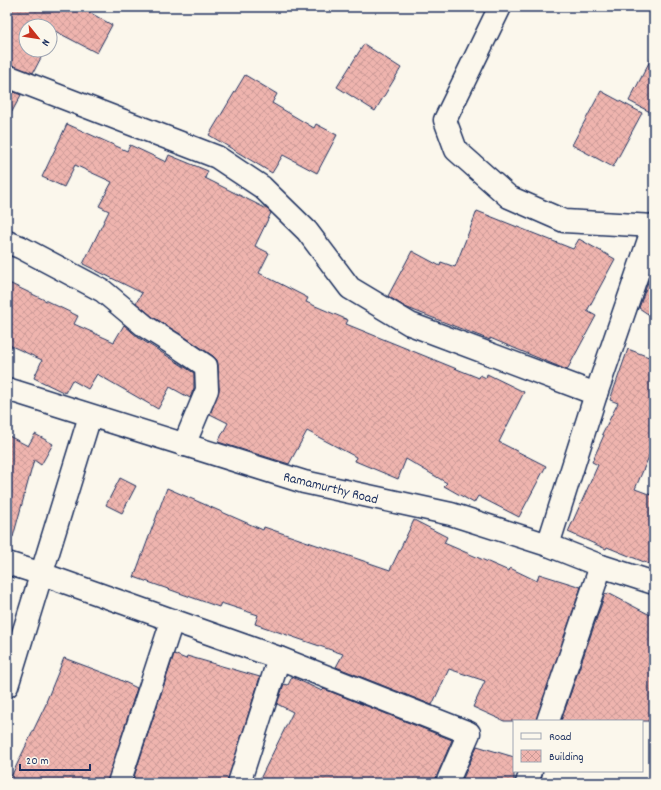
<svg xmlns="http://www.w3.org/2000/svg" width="661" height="790" font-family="Dekko,sans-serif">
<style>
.building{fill:url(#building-cross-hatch);stroke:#1b2f5e}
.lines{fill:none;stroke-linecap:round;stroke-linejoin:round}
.minor-casing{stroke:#1b2f5e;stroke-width:25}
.minor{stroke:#fbf7ec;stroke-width:22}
.labels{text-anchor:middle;stroke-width:3;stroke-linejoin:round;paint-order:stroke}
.street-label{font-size:14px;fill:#1b2f5e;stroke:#fbf7ec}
</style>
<defs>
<pattern id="building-cross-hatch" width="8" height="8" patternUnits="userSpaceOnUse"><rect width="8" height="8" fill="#efb4ae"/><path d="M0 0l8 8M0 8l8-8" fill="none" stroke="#cc9b98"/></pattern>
</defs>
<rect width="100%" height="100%" fill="#fbf7ec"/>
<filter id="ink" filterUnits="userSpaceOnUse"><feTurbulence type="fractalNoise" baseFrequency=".025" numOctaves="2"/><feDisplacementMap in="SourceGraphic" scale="8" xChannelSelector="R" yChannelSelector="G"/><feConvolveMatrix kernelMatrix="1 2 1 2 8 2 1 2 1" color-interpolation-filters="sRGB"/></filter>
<g filter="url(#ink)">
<g class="building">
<polygon points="7,7 80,7 112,25 97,53 55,31 50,41 50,26 26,26 26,50 45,50 33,73 7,64"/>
<polygon points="364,44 401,68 375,111 337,87"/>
<polygon points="654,53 654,114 629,101"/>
<polygon points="245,75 277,94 272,103 314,128 316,124 337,135 317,173 283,155 272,173 209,135"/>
<polygon points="7,89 21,95 7,121"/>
<polygon points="601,91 642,113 613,167 572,145"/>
<polygon points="67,124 127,151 130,145 166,162 169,155 208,171 205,178 267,209 271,213 255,246 269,253 259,273 308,298 306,302 348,320 346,324 479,378 480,375 486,378 487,374 524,392 499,442 546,466 519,517 478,496 474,503 444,486 447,483 406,459 398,479 355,461 356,457 307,431 289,464 218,442 228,423 210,414 219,390 218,365 217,360 213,356 185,337 153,317 136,303 142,293 83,264 109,211 99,206 112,182 75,165 64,187 42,177"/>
<polygon points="477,211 573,249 579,239 615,259 587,311 596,316 567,370 490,338 490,340 405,307 388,296 412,251 440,266 441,262 455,267"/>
<polygon points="654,272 654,318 639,308 648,282"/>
<polygon points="7,282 78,316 74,324 114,342 124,325 139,338 194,373 194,388 190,398 170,387 158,409 97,374 88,389 72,380 65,393 34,378 42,360 7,344"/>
<polygon points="628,349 654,359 654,445 635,489 654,496 654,566 607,547 606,549 568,532 598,465 592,462 604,435 602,434 618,403 610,400"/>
<polygon points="35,434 53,444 41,465 34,460 13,537 7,536 7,435 28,446"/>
<polygon points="120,478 136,486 122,513 106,505"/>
<polygon points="167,488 263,530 264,527 390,570 414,520 447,537 444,543 509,571 510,568 537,581 539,574 581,587 536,721 504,721 473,707 485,681 449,669 432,705 336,667 343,654 255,624 258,615 221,603 219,607 134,577"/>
<polygon points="608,593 654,617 654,721 561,721 605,594 607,595"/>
<polygon points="174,654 186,659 187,656 260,677 227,783 132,783"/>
<polygon points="64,658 112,676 137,688 107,783 8,783 47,702 46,702"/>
<polygon points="292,677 322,691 324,689 452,740 436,778 435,783 258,783 293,712 277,704 284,684 288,685"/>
<polygon points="477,746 514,757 514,783 461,783"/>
</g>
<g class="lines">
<defs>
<g id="minor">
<polyline points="500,7 445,120 456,150 509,197 564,221 654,226"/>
<polyline points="7,76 217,157 262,187 307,231 350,288 410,324 596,394"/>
<polyline points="7,242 20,247 103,291 146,327 178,347 206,366 207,390 184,445"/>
<polyline points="7,389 304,482 451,514 548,545 601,566 654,583"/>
<polyline points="548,545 596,394 654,225"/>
<polyline points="7,563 42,574 279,658 239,783"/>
<polyline points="279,658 469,733 447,783"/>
<polyline points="7,686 90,416"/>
<polyline points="548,721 601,566"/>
<polyline points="119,783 172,621"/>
<polyline points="527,783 531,771"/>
</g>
</defs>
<use href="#minor" class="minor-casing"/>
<use href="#minor" class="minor"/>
</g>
</g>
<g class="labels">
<g class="street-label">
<text transform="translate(331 487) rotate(14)" y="5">Ramamurthy Road</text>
</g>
</g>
<rect width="661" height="790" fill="none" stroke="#fbf7ec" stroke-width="24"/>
<rect x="12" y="12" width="637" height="766" fill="none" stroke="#1b2f5e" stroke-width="1.5" filter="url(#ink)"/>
<rect x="513" y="720" width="130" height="52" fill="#fbf7ec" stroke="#a1a7b3"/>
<rect x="521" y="733" width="20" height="6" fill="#fbf7ec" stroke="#a1a7b3"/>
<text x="549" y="740" font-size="12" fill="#1b2f5e">Road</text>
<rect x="521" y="750" width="20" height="12" fill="url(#building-cross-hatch)" stroke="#a1a7b3"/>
<text x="549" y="760" font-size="12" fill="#1b2f5e">Building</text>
<g transform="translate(38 38) rotate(120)"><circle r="19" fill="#fbf7ec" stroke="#a1a7b3"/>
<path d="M0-3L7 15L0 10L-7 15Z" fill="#c8321e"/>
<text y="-6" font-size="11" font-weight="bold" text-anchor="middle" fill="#1b2f5e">N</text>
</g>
<path d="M20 764v6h70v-6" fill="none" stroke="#1b2f5e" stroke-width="2"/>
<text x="26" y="764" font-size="12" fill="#1b2f5e" stroke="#fbf7ec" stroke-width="3" paint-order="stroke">20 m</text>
</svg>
